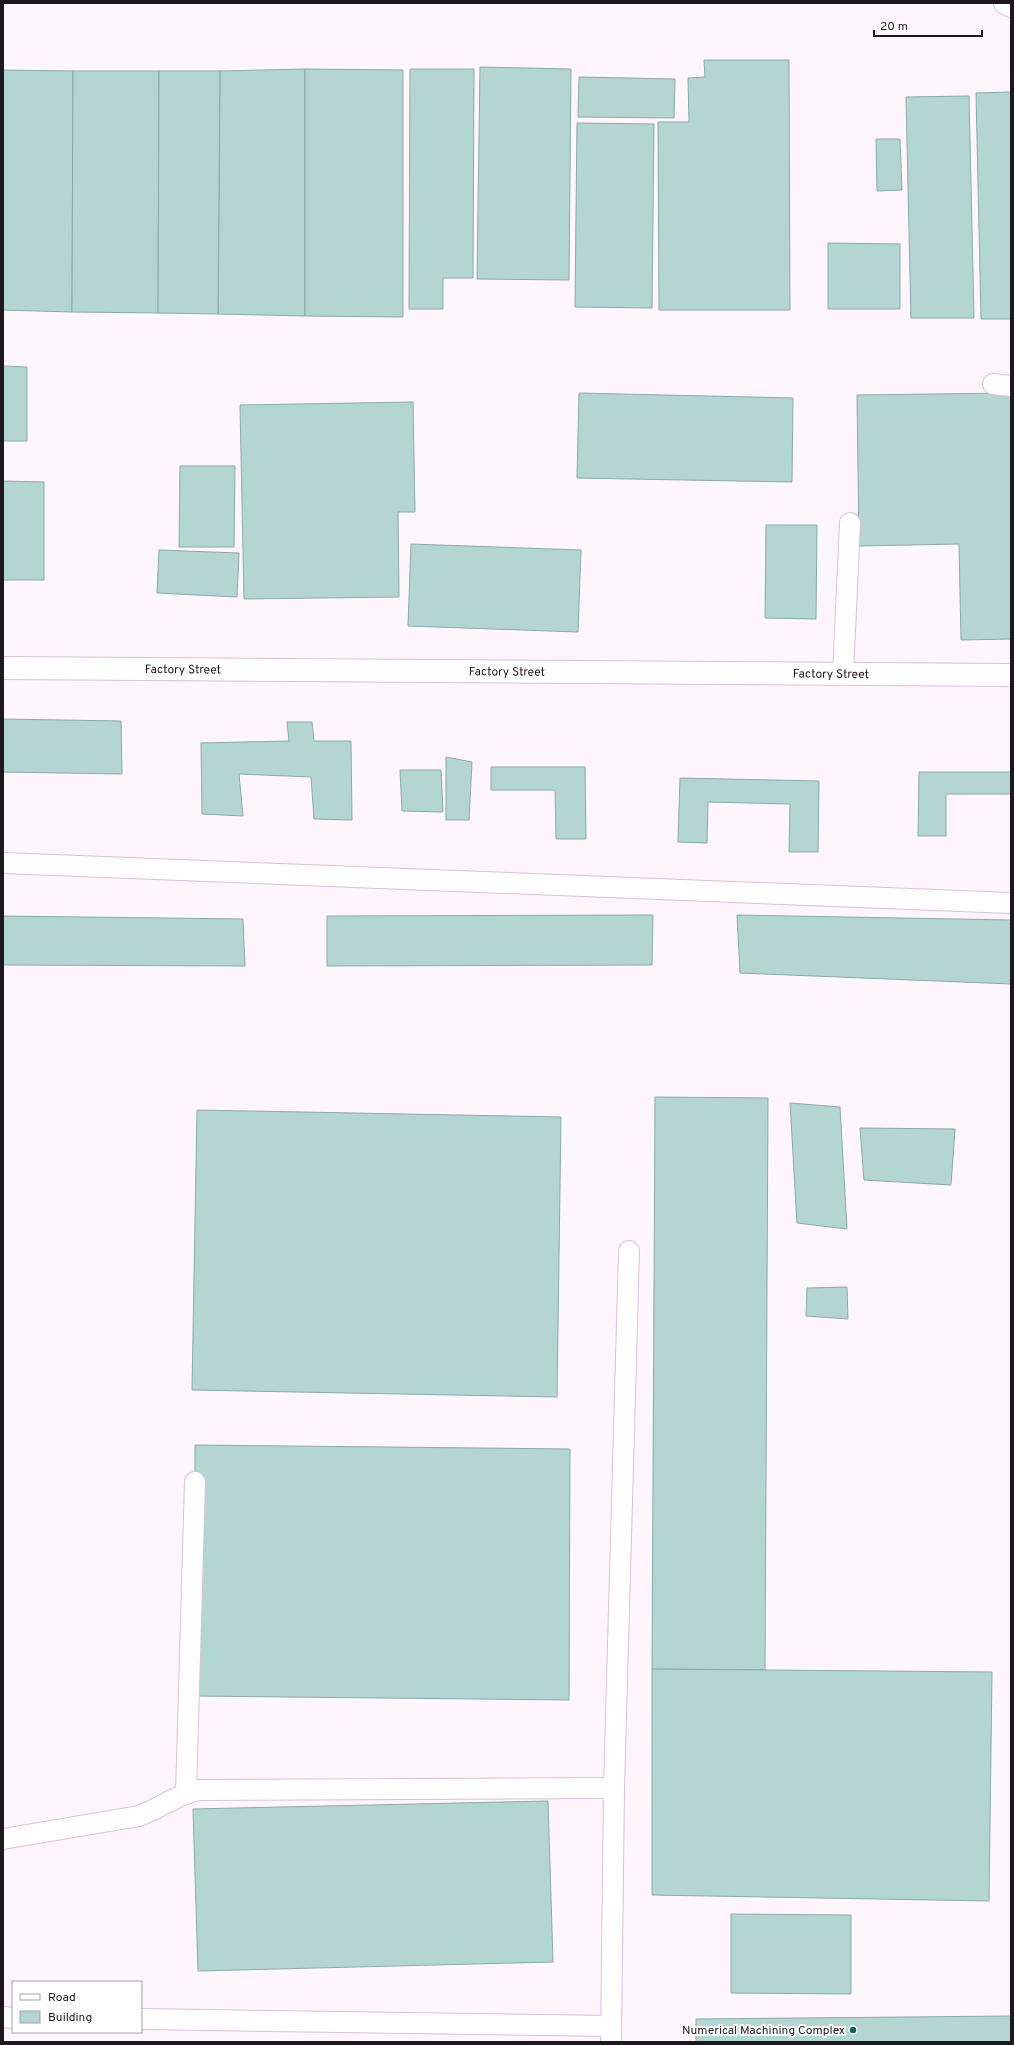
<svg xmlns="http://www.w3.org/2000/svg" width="1014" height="2045" font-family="Overpass,sans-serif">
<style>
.building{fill:#b4d6d3;stroke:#89aaa8}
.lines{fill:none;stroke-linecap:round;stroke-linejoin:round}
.lane-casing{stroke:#d7c2d6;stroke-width:22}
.street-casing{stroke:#d7c2d6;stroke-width:24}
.secondary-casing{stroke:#d7c2d6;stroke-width:24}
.lane{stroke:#fff;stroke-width:20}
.street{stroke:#fff;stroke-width:22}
.secondary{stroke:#fff;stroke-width:22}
.poi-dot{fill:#146361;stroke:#fff;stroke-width:1.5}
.labels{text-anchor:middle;stroke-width:4;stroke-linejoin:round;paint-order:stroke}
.street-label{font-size:12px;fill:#1f171e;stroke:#fff}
.poi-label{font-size:12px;fill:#1f171e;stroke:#fff;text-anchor:end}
</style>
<rect width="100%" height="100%" fill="#fef5fd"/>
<g class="building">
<polygon points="704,60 789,60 790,310 659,310 658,122 689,122 688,78 705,77"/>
<polygon points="480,67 571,69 569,280 477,279"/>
<polygon points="305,69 305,316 218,314 220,71"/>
<polygon points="305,69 403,70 403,317 305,316"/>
<polygon points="410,69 474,69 473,278 443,278 443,309 409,309"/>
<polygon points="3,70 73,71 72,312 3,310"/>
<polygon points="73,71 159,71 158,313 72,312"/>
<polygon points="159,71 220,71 218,314 158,313"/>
<polygon points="579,77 675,79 674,118 578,117"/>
<polygon points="1011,92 1011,319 981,319 976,93"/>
<polygon points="969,96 974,318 911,318 906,97"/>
<polygon points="577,123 654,124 652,308 575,307"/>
<polygon points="876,139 900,139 902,190 877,191"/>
<polygon points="828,243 900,244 900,309 828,309"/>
<polygon points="3,366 27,367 27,441 3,441"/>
<polygon points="579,393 793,398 792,482 577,478"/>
<polygon points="1011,393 1011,639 961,640 959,544 859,546 857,395"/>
<polygon points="413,402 415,512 398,512 399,597 244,599 240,405"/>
<polygon points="180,466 235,466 234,547 179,547"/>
<polygon points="3,481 44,482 44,580 3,580"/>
<polygon points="766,525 817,525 816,619 765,618"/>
<polygon points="411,544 581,550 578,632 408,626"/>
<polygon points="159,550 239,553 237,597 157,593"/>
<polygon points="3,719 121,721 122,774 3,772"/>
<polygon points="287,722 312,722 314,741 351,741 352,820 314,819 311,777 239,774 243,816 202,814 201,743 289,741"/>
<polygon points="446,757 472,762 469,820 446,820"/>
<polygon points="491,767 585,767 586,839 556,839 555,790 491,790"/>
<polygon points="400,770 441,770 443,812 402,811"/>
<polygon points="919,772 1011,772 1011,826 1011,794 946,794 946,836 918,836"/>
<polygon points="680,778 819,781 818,852 789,852 790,804 708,802 707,843 678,842"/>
<polygon points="653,915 652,965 327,966 327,916"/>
<polygon points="737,915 1011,920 1011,984 740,973"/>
<polygon points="3,916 243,919 245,966 3,965"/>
<polygon points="655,1097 768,1098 765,1670 652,1669"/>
<polygon points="790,1103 840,1107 847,1229 797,1223"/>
<polygon points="197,1110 561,1117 557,1397 192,1390"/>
<polygon points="860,1128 955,1129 951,1185 864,1180"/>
<polygon points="847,1287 848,1319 806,1316 807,1288"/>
<polygon points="195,1445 570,1449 569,1700 194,1696"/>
<polygon points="652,1669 992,1672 989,1901 652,1895"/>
<polygon points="548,1801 553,1962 198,1971 193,1809"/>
<polygon points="731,1914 851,1915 851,1994 731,1993"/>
<polygon points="1011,2016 1011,2042 696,2042 696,2019"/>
</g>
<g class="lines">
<defs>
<g id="lane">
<polyline points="993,384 1011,386"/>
<polyline points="843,674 850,523"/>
<polyline points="3,863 1011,903"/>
<polyline points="186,1793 195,1482"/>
<path d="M3 1839 139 1816C161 1808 177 1794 200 1790L614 1788"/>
<polyline points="3,2017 13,2018"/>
<polyline points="141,2019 611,2026"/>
<polyline points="611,2042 614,1788 629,1251"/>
</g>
<g id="street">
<path id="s1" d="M3 668 1011 675"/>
</g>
<polyline id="secondary" points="1005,3 1011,6"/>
</defs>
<use href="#lane" class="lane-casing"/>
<use href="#street" class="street-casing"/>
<use href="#secondary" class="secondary-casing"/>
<use href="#lane" class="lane"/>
<use href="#street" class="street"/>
<use href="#secondary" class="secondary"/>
</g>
<circle class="poi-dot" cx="853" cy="2030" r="4"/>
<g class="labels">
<g class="street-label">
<text dy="4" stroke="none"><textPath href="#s1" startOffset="180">Factory Street</textPath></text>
<text dy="4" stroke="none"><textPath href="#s1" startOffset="504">Factory Street</textPath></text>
<text dy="4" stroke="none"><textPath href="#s1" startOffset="828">Factory Street</textPath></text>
</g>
<g class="poi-label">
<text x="845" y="2034">Numerical Machining Complex</text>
</g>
</g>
<rect width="1014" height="2045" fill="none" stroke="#1f171e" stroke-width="8"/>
<rect x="12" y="1981" width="130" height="52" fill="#ffffff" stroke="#a5a2a5"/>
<rect x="20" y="1994" width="20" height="6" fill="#ffffff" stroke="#a5a2a5"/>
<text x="48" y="2001" font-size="12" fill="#1f171e">Road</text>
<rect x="20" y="2011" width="20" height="12" fill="#b4d6d3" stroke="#a5a2a5"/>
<text x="48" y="2021" font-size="12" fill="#1f171e">Building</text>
<path d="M874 30v6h108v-6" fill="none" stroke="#1f171e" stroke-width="2"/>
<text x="880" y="30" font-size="12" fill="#1f171e" stroke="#ffffff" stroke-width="3" paint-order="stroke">20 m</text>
</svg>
